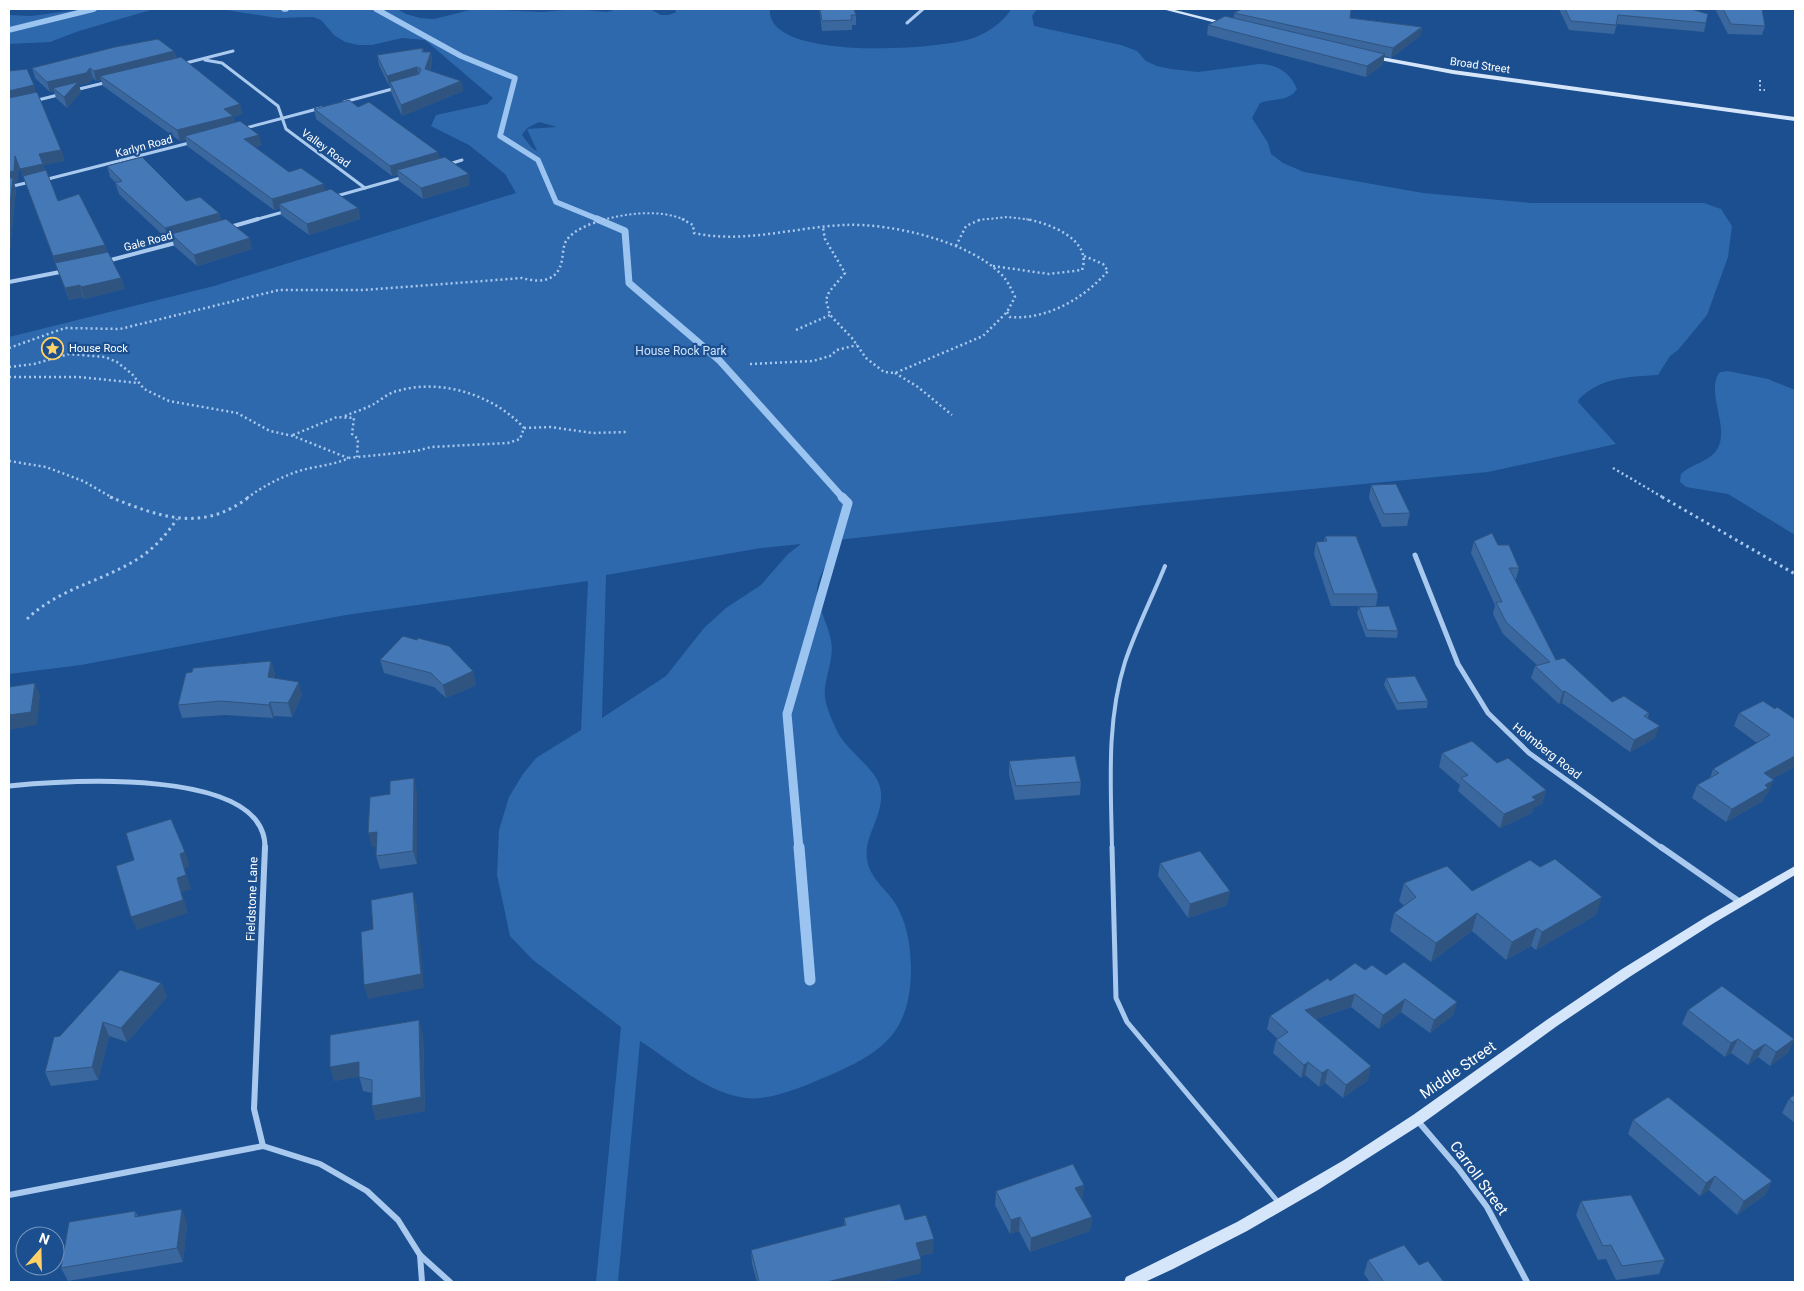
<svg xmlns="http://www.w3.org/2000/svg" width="1804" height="1291" font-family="Roboto,sans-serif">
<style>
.green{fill:#2e69ad;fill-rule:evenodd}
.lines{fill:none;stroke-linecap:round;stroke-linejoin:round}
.stream-far3{stroke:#9cc4f0;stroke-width:5.5}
.stream-far2{stroke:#9cc4f0;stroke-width:7}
.stream-far1{stroke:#9cc4f0;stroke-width:9}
.stream{stroke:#9cc4f0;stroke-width:11}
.path-far2{stroke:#a9c9ee;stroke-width:2;stroke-dasharray:2 2.5;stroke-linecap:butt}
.path-far1{stroke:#a9c9ee;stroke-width:2.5;stroke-dasharray:2 3;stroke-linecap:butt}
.path{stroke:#a9c9ee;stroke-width:3;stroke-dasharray:2.5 4;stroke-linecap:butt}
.service-far1{stroke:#a9c9ee;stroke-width:4}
.service{stroke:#a9c9ee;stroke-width:5}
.minor-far3{stroke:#a9c9ee;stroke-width:3}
.minor-far2{stroke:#a9c9ee;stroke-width:4}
.minor-far1{stroke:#a9c9ee;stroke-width:5}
.minor{stroke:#a9c9ee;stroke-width:6}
.secondary{fill:#d6e6fa;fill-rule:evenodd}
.wall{fill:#3a679d}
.shaded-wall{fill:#305480}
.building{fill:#4478b7;stroke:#305480}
.labels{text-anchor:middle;stroke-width:4.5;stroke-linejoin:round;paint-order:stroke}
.far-street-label{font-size:11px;fill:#fff;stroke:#1b4f8f}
.far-poi-label{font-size:11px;fill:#fff;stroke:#1b4f8f;text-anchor:start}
.park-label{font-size:12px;fill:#cfe3fa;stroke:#1b4f8f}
.street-label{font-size:12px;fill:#fff;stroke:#1b4f8f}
.near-street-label{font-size:15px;fill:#fff;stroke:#1b4f8f}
</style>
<rect width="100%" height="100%" fill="#1b4f8f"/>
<g class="green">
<polygon points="85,9 154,9 79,31 50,42 9,44 9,15 31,16"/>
<path d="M220 9H397L406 14 420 18 434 19 474 9 543 12 574 9 607 12 618 9H650L661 15H669L676 12 675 9H770C765 62 941 50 973 38 986 34 1005 21 1011 9H1037L1032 16 1034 26 1121 45 1137 51 1146 61 1157 66 1171 69 1198 72 1259 64C1277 64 1290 72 1297 89 1289 102 1274 98 1260 103L1252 118 1268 143 1271 154 1283 163 1304 172 1423 193 1531 203H1704L1721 209 1732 226 1728 257 1707 315 1678 350 1670 356 1658 375C1627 377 1602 377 1579 399L1578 402 1616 444 1488 472 1146 505 838 540C833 557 819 571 817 589 815 601 829 626 831 641 835 660 823 679 825 698 827 710 833 722 838 733 847 750 874 768 879 784 889 813 860 836 868 864 873 882 890 892 898 908 908 928 910 945 911 967 911 1032 884 1052 828 1076 804 1086 772 1101 745 1098 705 1092 673 1062 640 1041L618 1282H596L621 1027 533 960 510 936 497 875 499 830 509 797 523 774 536 758 581 730 588 581 346 615 81 665 9 674V337L214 286 516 193 505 174 469 145 431 126 436 115 487 104 493 98 425 40 402 38 372 45H358L345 42 334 35 321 20 313 17 277 18ZM539 122 557 127 527 129 537 151 532 148 522 135 527 128ZM801 544 788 554 761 585 726 608 704 628 666 676 602 718 606 575 761 548Z"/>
<path d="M1728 371 1768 379 1795 390V535L1728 494 1686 487 1680 482 1681 474C1691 464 1708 462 1716 451 1732 429 1704 392 1720 372Z"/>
</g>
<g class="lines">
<g class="stream-far3">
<polyline points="284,9 286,9"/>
<polyline points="376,9 461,56 515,78 500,136 538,160 556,202 600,220"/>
<polyline points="9,30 94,9"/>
</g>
<polyline class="stream-far2" points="597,219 625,231 629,283 719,360 843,498"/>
<polyline class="stream-far1" points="799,849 787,714 848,503 842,497"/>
<polyline class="stream" points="799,847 810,980"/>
<g class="path-far2">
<polyline points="1760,80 1760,90 1765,90"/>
<path d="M603 220C627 213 661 209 685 220"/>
<polyline points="978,220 1008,217 1032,220"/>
</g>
<g class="path-far1">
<path d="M682 219 693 225 694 233C744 244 795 227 845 225 891 223 968 241 1001 274 1008 281 1011 289 1015 297L1007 312 983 336 895 373 884 372 866 358 852 338 830 315 826 300 829 292 845 273 825 239 823 228"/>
<polyline points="956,246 966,226 982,219"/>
<path d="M993 266 1049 274 1082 270C1093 239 1048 223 1026 219"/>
<path d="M1007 312 1010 317C1048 320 1084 298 1108 271L1103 264 1084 256"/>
<polyline points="796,330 830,315"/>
<path d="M9 348 65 328 120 329 279 290H364L522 278C540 283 558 282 562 260 563 254 563 247 566 241 575 228 593 223 607 219"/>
<polyline points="750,364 813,361 830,356 837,350 857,345"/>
<polyline points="9,367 34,364 69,354 105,357 117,362 132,374 144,389 169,401 237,413 270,431 293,436 348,458"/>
<polyline points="895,373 918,387 952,415"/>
<polyline points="9,377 78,377 138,383"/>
<path d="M345 416C354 412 365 409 374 404 381 400 388 393 397 391 441 378 494 395 524 428"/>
<polyline points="293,435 337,417 354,418 352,434 358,439 357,457"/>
<polyline points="9,461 46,467 83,481 113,498"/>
<polyline points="1613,468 1664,498"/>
<path d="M247 498C262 487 279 478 296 472 313 466 332 466 349 458L416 451 431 447 508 443 520 439 524 428 551 427 592 433 627 432"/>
</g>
<g class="path">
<path d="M110 497C160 517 202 533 249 497"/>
<polyline points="1662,497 1795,574"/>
<path d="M27 619C58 589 100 582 136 560 153 550 166 535 177 519"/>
</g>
<path class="service-far1" d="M1112 849C1111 786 1106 722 1125 662 1136 629 1152 598 1165 566"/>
<polyline class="service" points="1112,847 1116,998 1127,1022 1279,1203"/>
<g class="minor-far3">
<polyline points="907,23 923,9"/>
<polyline points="205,60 222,63 278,106 286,129 365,188"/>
<polyline points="182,64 233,51"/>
<polyline points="75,90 108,82"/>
<polyline points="34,101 62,94"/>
<polyline points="344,102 396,88"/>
<polyline points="242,129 321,108"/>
<polyline points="446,165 462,160"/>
<polyline points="44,180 193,142"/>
<polyline points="9,187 30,182"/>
<polyline points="333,197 404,177"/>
<polyline points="254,220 287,211"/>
</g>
<g class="minor-far2">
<polyline points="230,227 258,219"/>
<polyline points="107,261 179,242"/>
<polyline points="9,282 65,271"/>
</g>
<g class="minor-far1">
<polyline points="1415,555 1458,664 1488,713 1529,753 1663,849"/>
<path d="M9 786C61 781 268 765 265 849"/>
</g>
<g class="minor">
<polyline points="1661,847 1740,902"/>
<polyline points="1417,1120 1458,1168 1487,1207 1527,1282"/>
<polyline points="263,1146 254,1109 265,847"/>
<polyline points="9,1195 263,1146 320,1164 367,1191 398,1220 420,1255 450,1282"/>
<polyline points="420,1255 422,1282"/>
</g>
<g class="secondary">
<polygon points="1162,9 1171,9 1231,24 1228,26"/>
<polygon points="1371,55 1453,70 1795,117 1795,121 1453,74 1369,58 1368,57"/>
<polygon points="1795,866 1795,875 1714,923 1631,976 1557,1026 1423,1123 1318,1190 1247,1231 1173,1269 1145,1282 1124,1282 1126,1277 1237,1222 1344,1160 1413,1115 1548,1019 1622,969 1706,917"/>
</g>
</g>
<g class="wall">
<polygon points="819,9 854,9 856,15 856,25 852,25 852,30 822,31 820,15"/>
<polygon points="1559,9 1691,9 1706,23 1704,32 1617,24 1614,34 1569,30"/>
<polygon points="1715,9 1762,9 1765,26 1762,35 1728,34"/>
<polygon points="1234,13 1350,18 1422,27 1420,36 1391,58 1384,56 1383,64 1366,77 1207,35 1208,25 1234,18"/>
<polygon points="423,48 424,52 431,52 432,62 430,71 461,81 463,91 402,116 391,92 390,85 389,86 379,65 377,55"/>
<polygon points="174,51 176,58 240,104 242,114 233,117 235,123 262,145 255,147 289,172 358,208 360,219 309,235 281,215 280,208 274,210 187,146 186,140 180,141 103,86 101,80 96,81 93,78 89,83 79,85 81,92 67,108 56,98 54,91 50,92 35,78 32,68"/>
<polygon points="9,71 36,92 61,150 65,161 43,165 58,201 105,245 107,252 121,278 125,289 84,299 83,297 69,300 19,166 17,182 14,183 16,189 9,260"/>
<polygon points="358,107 439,159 470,185 423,199 399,181 398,175 392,176 316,119 314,109"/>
<polygon points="107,166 186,201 219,213 221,220 252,249 197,266 174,246 172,238 168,240 119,194 115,183 116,183 110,177"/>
<polygon points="1371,485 1410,513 1407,526 1382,527 1369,498"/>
<polygon points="1325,536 1378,594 1376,606 1331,606 1314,554 1316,542 1324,542"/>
<polygon points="1474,541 1498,545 1519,568 1516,579 1515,579 1556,660 1612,702 1649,713 1648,718 1655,738 1630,752 1562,703 1559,704 1531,678 1535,666 1537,665 1503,634 1493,614 1495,605 1471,553"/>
<polygon points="1359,607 1398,631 1397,638 1366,637 1357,613"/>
<polygon points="417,640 473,671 476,685 446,698 434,687 384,673 380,660"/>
<polygon points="271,661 275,675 274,678 302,695 292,717 274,716 273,718 225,715 182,718 178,705"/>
<polygon points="1386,678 1428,701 1427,708 1397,710 1384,685"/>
<polygon points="1775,709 1773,779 1768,793 1765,795 1763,801 1726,822 1692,798 1697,785 1710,778 1713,769 1757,743 1734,726 1739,713"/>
<polygon points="1442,753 1497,763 1546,790 1542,804 1533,808 1532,813 1500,828 1458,791 1460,785 1439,767"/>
<polygon points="1009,761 1081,782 1080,795 1015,800 1009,774"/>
<polygon points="417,792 417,864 380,869 376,856 377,846 372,847"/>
<polygon points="1160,863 1230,891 1227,905 1188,918 1158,876"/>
<polygon points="1404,883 1472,891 1596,915 1536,950 1531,946 1506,960 1472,931 1431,962 1390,931 1394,913 1404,906 1399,901"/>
<polygon points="1365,970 1457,1002 1453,1015 1430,1033 1401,1012 1379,1029 1351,1007 1316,1019 1368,1080 1343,1098 1325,1083 1319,1087 1305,1075 1301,1078 1273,1053 1276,1040 1278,1039 1267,1029 1270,1016 1330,981"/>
<polygon points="161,983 167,997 127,1042 109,1036 98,1080 51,1086 45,1072 60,1036"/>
<polygon points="1688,1010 1794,1039 1788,1053 1770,1066 1758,1057 1748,1065 1731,1053 1725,1057 1682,1024"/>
<polygon points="423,1034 425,1111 376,1120 372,1106 372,1093 363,1091 359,1076 334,1081"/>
<polygon points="1795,1094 1795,1123 1782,1113 1789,1099"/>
<polygon points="1633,1120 1772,1181 1765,1195 1737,1215 1709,1190 1700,1196 1628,1134"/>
<polygon points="1084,1185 1082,1199 1092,1217 1090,1231 1030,1252 1019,1231 1010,1234 995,1205 996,1191"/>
<polygon points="1581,1201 1665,1260 1659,1274 1616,1280 1606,1259 1598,1260 1576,1215"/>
<polygon points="135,1211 138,1216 187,1223 183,1262 68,1281 61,1268"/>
<polygon points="844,1218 905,1220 933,1253 920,1256 921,1259 921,1273 883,1282 757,1282 752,1264 751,1250 844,1226"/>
<polygon points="1368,1260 1419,1265 1444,1282 1370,1282 1364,1274"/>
</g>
<g class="shaded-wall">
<polygon points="1422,27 1420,36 1391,58 1393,48"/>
<polygon points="174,51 176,61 100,76 101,80 96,81 94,71"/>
<polygon points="431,52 432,62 427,79 425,69"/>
<polygon points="1385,54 1383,64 1366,77 1367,66"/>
<polygon points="417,67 419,78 390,82 390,85 389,86 387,76"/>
<polygon points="90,68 93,78 89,83 79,85 81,92 67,108 64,97 53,88 54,91 50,92 47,82"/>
<polygon points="461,81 463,91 402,116 401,105"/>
<polygon points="34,85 37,96 9,103 9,91"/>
<polygon points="240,104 242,114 233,117 236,126 185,136 186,140 180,141 177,130 224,109"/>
<polygon points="259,135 262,145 246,150 244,139"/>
<polygon points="61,150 65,161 43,165 46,175 24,180 20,169 39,154"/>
<polygon points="438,152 440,163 397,170 398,175 392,176 390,166"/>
<polygon points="15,156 19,166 17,182 14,183 16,189 9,260 9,172"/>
<polygon points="469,174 470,185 423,199 421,188"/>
<polygon points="324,184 326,195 279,204 280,208 274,210 272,199"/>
<polygon points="358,208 360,219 309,235 307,224"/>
<polygon points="219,213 222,224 171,234 172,238 168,240 165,228"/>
<polygon points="250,238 252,249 197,266 194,255"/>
<polygon points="105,245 108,256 57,268 53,256"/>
<polygon points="121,278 125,289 84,299 81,287"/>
<polygon points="80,285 83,297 69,300 65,288"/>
<polygon points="271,661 275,675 272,691 268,677"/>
<polygon points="473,671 476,685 446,698 443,685"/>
<polygon points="299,682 302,695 292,717 288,703"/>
<polygon points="35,683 40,696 37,725 9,730 9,715"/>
<polygon points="1565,691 1562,703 1559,704 1563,692"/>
<polygon points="270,702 274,716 273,718 269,705"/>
<polygon points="1660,726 1655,738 1630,752 1634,740"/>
<polygon points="1795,756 1795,767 1758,787 1764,773"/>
<polygon points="414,778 417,792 417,864 413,851"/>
<polygon points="1774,780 1768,793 1765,795 1763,801 1726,822 1732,809 1765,785"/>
<polygon points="1546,790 1542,804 1533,808 1532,813 1500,828 1504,814 1532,797"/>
<polygon points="377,832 380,846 372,847 368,833"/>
<polygon points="185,852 190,866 185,868 191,889 182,892 188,913 137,930 131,917 177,878 180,854"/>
<polygon points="1230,891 1227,905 1188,918 1190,904"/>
<polygon points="413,892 417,906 424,988 368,999 364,985"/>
<polygon points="1602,897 1596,915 1536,950 1542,932"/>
<polygon points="1477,913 1472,931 1431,962 1436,943"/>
<polygon points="1537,928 1531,946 1506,960 1512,942"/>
<polygon points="161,983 167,997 127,1042 121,1028"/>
<polygon points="1355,994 1351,1007 1302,1024 1305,1010"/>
<polygon points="1405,999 1401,1012 1379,1029 1383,1015"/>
<polygon points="1457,1002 1453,1015 1430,1033 1434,1020"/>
<polygon points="419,1020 423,1034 425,1111 376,1120 372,1106"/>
<polygon points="103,1022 109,1036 98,1080 92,1067"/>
<polygon points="1738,1039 1731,1053 1725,1057 1731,1043"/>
<polygon points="1794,1039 1788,1053 1770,1066 1776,1052"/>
<polygon points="1765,1044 1758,1057 1748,1065 1754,1051"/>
<polygon points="359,1062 364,1076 334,1081 330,1067"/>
<polygon points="1308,1062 1305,1075 1301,1078 1304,1065"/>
<polygon points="1371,1066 1368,1080 1343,1098 1346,1085"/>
<polygon points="1328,1069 1325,1083 1319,1087 1322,1073"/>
<polygon points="1715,1176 1709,1190 1700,1196 1706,1183"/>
<polygon points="1772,1181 1765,1195 1737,1215 1744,1201"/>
<polygon points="1084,1185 1082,1199 1074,1202 1075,1188"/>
<polygon points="182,1209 187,1223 183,1262 177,1248"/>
<polygon points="1020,1217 1019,1231 1010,1234 1011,1220"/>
<polygon points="1092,1217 1090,1231 1030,1252 1031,1238"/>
<polygon points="934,1239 933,1253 916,1257 916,1243"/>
<polygon points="921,1259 921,1273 883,1282 827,1282"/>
</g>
<g class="building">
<polygon points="820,9 854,9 856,15 851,15 852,20 822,21"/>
<polygon points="1242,9 1351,9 1350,18 1422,27 1393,48 1234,13"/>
<polygon points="1565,9 1691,9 1708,14 1706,23 1618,15 1616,25 1571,21"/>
<polygon points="1723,9 1762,9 1765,26 1731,24"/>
<polygon points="1225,16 1385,54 1367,66 1208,25"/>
<polygon points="158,39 174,51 94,71 90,68 86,73 47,82 32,68 115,47"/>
<polygon points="423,48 422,52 431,52 425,69 461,81 401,105 390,82 419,74 421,69 417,67 387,76 377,55"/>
<polygon points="181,57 240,104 224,109 233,116 177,130 100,76"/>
<polygon points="27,69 34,85 9,91 9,71"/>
<polygon points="78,82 64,97 53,88"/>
<polygon points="37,92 61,150 39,154 43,164 20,169 15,156 14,171 9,172 9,98"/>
<polygon points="349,100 358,107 369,102 438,152 390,166 314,109"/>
<polygon points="240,121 259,135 244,139 289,172 301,168 324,184 272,199 185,136"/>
<polygon points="142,157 186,201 200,197 219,213 165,228 115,183 122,181 107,166"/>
<polygon points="445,157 469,174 421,188 397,170"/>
<polygon points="46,170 58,201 79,194 105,245 53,256 23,176"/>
<polygon points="9,178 13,178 9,215"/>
<polygon points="331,189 358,208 307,224 279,204"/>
<polygon points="226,219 250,238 194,255 171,234"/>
<polygon points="108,252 121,278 81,287 80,285 65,288 55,263"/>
<polygon points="1396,484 1410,513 1384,514 1371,485"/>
<polygon points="1492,533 1498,545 1509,545 1519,568 1509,568 1556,660 1564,658 1612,702 1624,696 1649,713 1644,716 1660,726 1634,740 1565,691 1563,692 1535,666 1550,662 1506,622 1496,602 1502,602 1474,541"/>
<polygon points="1325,536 1356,536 1378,594 1334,594 1316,542 1327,541"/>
<polygon points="1389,606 1398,631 1367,630 1359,607"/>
<polygon points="403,636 417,640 418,638 449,646 473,671 443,685 431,673 380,660"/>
<polygon points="271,661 268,677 299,682 288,703 270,702 269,705 221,701 178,705 186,673 192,672 193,668"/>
<polygon points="1415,676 1428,701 1398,703 1386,678"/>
<polygon points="35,683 31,712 9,715 9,687"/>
<polygon points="1763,701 1775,709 1777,707 1795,719 1795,756 1764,773 1774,780 1765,785 1768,788 1732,809 1697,785 1719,773 1713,769 1770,735 1739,713"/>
<polygon points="1472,741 1497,763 1508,758 1546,790 1532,797 1536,800 1504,814 1461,778 1468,775 1442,753"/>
<polygon points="1075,756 1081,782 1016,786 1009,761"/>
<polygon points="414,778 413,851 376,856 377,832 368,833 370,797 390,794 390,781"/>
<polygon points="171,819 185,852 180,854 186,875 177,878 183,900 131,917 116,866 134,860 126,833"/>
<polygon points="1200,851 1230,891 1190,904 1160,863"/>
<polygon points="1555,859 1602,897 1542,932 1537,928 1512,942 1477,913 1436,943 1394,913 1416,897 1404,883 1447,866 1472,891 1530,860 1540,867"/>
<polygon points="413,892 421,974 364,985 361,932 373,929 371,900"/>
<polygon points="1404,962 1457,1002 1434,1020 1405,999 1383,1015 1355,994 1305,1010 1371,1066 1346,1085 1328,1069 1322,1073 1308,1062 1304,1065 1276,1040 1288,1032 1270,1016 1328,978 1330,981 1355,963 1365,970 1372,965 1386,975"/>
<polygon points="120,970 161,983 121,1028 103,1022 92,1067 45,1072 54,1037 60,1036"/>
<polygon points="1722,986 1794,1039 1776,1052 1765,1044 1754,1051 1738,1039 1731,1043 1688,1010"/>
<polygon points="419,1020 421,1097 372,1106 372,1080 359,1077 359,1062 330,1067 330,1035"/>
<polygon points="1795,1094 1795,1104 1789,1099"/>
<polygon points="1668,1097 1772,1181 1744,1201 1715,1176 1706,1183 1633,1120"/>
<polygon points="1073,1164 1084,1185 1075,1188 1092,1217 1031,1238 1020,1217 1011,1220 996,1191"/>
<polygon points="1631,1195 1665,1260 1622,1266 1611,1245 1603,1246 1581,1201"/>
<polygon points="900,1204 905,1220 926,1215 934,1239 916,1243 921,1259 827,1282 759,1282 751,1250 846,1225 844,1218"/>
<polygon points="182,1209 177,1248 61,1268 69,1222 135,1211 135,1217"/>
<polygon points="1404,1245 1419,1265 1428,1261 1444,1282 1384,1282 1368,1260"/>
</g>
<defs>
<symbol id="sight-ring" viewBox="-11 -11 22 22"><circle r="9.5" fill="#1b4f8f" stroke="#ffd166" stroke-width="1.5"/><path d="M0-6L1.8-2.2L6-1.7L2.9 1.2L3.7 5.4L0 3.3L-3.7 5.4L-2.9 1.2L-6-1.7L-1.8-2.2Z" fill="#ffd166"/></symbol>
</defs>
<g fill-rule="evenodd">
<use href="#sight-ring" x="40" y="336" width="25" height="25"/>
</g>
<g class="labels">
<g class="far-street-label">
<text transform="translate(1480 65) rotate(8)" y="4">Broad Street</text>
<text transform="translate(144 146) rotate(-15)" y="4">Karlyn Road</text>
<text transform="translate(326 148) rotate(36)" y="4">Valley Road</text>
<text transform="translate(148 241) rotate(-15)" y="4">Gale Road</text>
</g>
<g class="far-poi-label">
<text x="69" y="352">House Rock</text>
</g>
<g class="park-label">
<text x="681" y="355">House Rock Park</text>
</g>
<g class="street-label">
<text transform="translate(1547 751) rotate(38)" y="4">Holmberg Road</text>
<text transform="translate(252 899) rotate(-88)" y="4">Fieldstone Lane</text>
</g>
<g class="near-street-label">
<text transform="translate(1458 1070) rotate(-35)" y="5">Middle Street</text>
<text transform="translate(1479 1178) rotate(54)" y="5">Carroll Street</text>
</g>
</g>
<rect width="1804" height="1291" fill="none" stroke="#ffffff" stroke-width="20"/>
<g transform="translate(40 1251) rotate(20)"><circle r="24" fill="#1b4f8f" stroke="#7695bc"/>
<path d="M0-4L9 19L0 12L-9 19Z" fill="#ffd166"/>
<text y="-8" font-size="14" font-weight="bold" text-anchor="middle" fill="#ffffff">N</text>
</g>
</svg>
